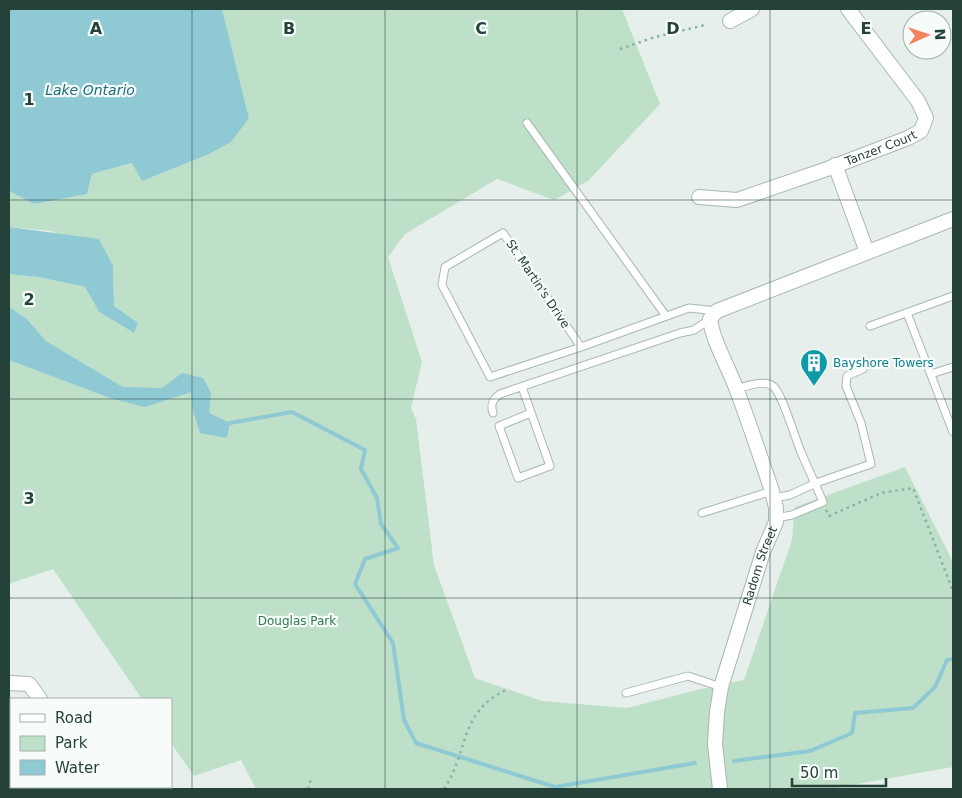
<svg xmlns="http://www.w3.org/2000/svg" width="962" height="798" font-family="'DejaVu Sans',sans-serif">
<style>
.green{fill:#bfe0c8}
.water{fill:#8ec9d4}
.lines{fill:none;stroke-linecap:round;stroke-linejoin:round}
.stream{stroke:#8ec9d4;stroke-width:4}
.lane-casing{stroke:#a8b8b2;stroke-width:9}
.street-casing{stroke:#a8b8b2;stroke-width:16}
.path{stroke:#86b3a5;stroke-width:2.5;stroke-dasharray:2.5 4;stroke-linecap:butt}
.lane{stroke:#fff;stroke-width:7}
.street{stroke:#fff;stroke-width:14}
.grid{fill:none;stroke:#24423a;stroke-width:1;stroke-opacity:0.55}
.labels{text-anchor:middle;stroke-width:4.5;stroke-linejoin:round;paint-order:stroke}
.street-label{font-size:12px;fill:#24423a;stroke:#f7fbf9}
.culture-label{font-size:12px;fill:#0d838f;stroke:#f7fbf9;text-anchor:start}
.park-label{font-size:12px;fill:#2d7a4b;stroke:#f7fbf9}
.water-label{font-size:14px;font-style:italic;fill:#1c6f80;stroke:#f7fbf9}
.grid-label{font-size:16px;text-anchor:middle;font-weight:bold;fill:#24423a;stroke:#f7fbf9;stroke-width:4.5;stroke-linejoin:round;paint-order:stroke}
</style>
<rect width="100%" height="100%" fill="#e6efeb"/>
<polygon class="green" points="222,9 622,9 660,104 588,181 554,200 497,179 405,234 388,257 422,362 411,408 416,419 434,565 475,678 542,701 627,708 697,690 744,680 792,540 795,507 905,467 953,562 953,767 829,789 256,789 241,760 194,776 171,743 171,699 142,699 53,569 9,584 9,336 123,387 46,341 27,319 9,307 9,274 38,277 85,287 99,312 134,333 114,306 113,266 52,231 9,227 9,191 34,204 87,194 92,174 133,163 142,181 207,155 249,118"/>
<g class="water">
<polygon points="9,9 222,9 249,118 231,142 207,155 142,181 132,163 92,174 87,194 34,204 9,191"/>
<polygon points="9,227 99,239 113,266 114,306 138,323 134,333 99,312 85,287 38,277 9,274"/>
<polygon points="9,307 27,319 46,341 123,387 162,388 182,373 203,378 211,393 209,413 230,423 227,438 200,433 193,411 191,392 145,407 110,398 9,360"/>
</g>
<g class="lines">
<g class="stream">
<polyline points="230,423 292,412 365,450 361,469 377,498 381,524 398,548 365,559 355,584 393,643 404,720 416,743 555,787 695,763"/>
<polyline points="734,761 810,751 852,733 855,713 913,708 935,687 947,660 953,659"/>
</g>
<defs>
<g id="lane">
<polyline points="527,123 666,316"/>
<polyline points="907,313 953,432"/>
<polyline points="870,326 953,296"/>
<polyline points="581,347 503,233 445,267 442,285 490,377 581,347 689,308 717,311"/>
<polyline points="931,374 953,367"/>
<polyline points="522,387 550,466 518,478 499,426 531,413"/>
<path d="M737 389C746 386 766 379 774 387 783 396 795 438 801 452 808 469 816 485 823 502L792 515 776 518"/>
<path d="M493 413C490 404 493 399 500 394L680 333 694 330 710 319"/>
<polyline points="774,498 790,495 816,483 871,464 861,423 846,386 847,376 863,369"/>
<polyline points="702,513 772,491"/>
<polyline points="626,693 688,676 721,687"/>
</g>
<g id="street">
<polyline points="730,21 752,9"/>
<polyline points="835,165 867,252"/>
<path id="s1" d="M699 197 737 200 827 169 908 138 921 131 926 118 918 101 848 9"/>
<polyline points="9,683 29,684 40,699"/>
<polyline points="102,787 103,789"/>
<path id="s2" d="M720 789 715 744 717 712 721 687 763 552 776 522V508L772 491C760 456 749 422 736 388 728 366 713 342 710 319L717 311 953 219"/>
</g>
</defs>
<use href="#lane" class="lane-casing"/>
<use href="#street" class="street-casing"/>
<g class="path">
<polyline points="620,49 655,37 705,25"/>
<polyline points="826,510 829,516 881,493 913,488 953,591"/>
<polyline points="308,789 311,779"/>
<path d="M444 789C469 752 458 713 506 690"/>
</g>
<use href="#lane" class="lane"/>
<use href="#street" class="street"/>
</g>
<path class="grid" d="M192 9V789M385 9V789M577 9V789M770 9V789M9 200H953M9 399H953M9 598H953"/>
<defs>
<symbol id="building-pin" viewBox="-11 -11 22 30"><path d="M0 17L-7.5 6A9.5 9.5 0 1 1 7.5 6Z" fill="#0f9aa8" stroke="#f7fbf9"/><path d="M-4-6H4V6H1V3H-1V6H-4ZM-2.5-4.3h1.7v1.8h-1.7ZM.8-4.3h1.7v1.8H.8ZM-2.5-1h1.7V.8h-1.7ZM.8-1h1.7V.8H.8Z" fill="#fff"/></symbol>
</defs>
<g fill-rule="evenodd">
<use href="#building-pin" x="798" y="347" width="32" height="43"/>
</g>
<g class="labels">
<g class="street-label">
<text dy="4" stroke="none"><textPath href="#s1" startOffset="191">Tanzer Court</textPath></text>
<text transform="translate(538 284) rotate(56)" y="4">St. Martin's Drive</text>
<text dy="4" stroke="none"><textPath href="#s2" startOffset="230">Radom Street</textPath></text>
</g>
<g class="culture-label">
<text x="833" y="367">Bayshore Towers</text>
</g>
<g class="park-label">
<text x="297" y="625">Douglas Park</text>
</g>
<g class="water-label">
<text x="90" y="95">Lake Ontario</text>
</g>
</g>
<g class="grid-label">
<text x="96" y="34">A</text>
<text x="289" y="34">B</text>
<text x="481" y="34">C</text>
<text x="673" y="34">D</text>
<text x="866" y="34">E</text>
<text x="29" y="105">1</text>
<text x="29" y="305">2</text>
<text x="29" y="504">3</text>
</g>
<rect width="962" height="798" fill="none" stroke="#24423a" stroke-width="20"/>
<rect x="10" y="698" width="162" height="90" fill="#f7fbf9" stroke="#a3b1ad"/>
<rect x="20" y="714" width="25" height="8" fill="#ffffff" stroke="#a3b1ad"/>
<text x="55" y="723" font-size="15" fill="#24423a">Road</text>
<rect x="20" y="736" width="25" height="15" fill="#bfe0c8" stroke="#a3b1ad"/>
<text x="55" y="748" font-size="15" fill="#24423a">Park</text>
<rect x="20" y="760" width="25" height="15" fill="#8ec9d4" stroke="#a3b1ad"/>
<text x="55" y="773" font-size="15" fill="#24423a">Water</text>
<g transform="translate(927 35) rotate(87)"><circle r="24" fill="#f7fbf9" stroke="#a3b1ad"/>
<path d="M0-4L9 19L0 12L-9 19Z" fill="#f4845f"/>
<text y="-8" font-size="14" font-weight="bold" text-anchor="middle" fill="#24423a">N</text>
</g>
<path d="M792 778v8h94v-8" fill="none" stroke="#24423a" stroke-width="2.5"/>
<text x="800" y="778" font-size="15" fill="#24423a" stroke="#f7fbf9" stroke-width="4" paint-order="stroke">50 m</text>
</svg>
